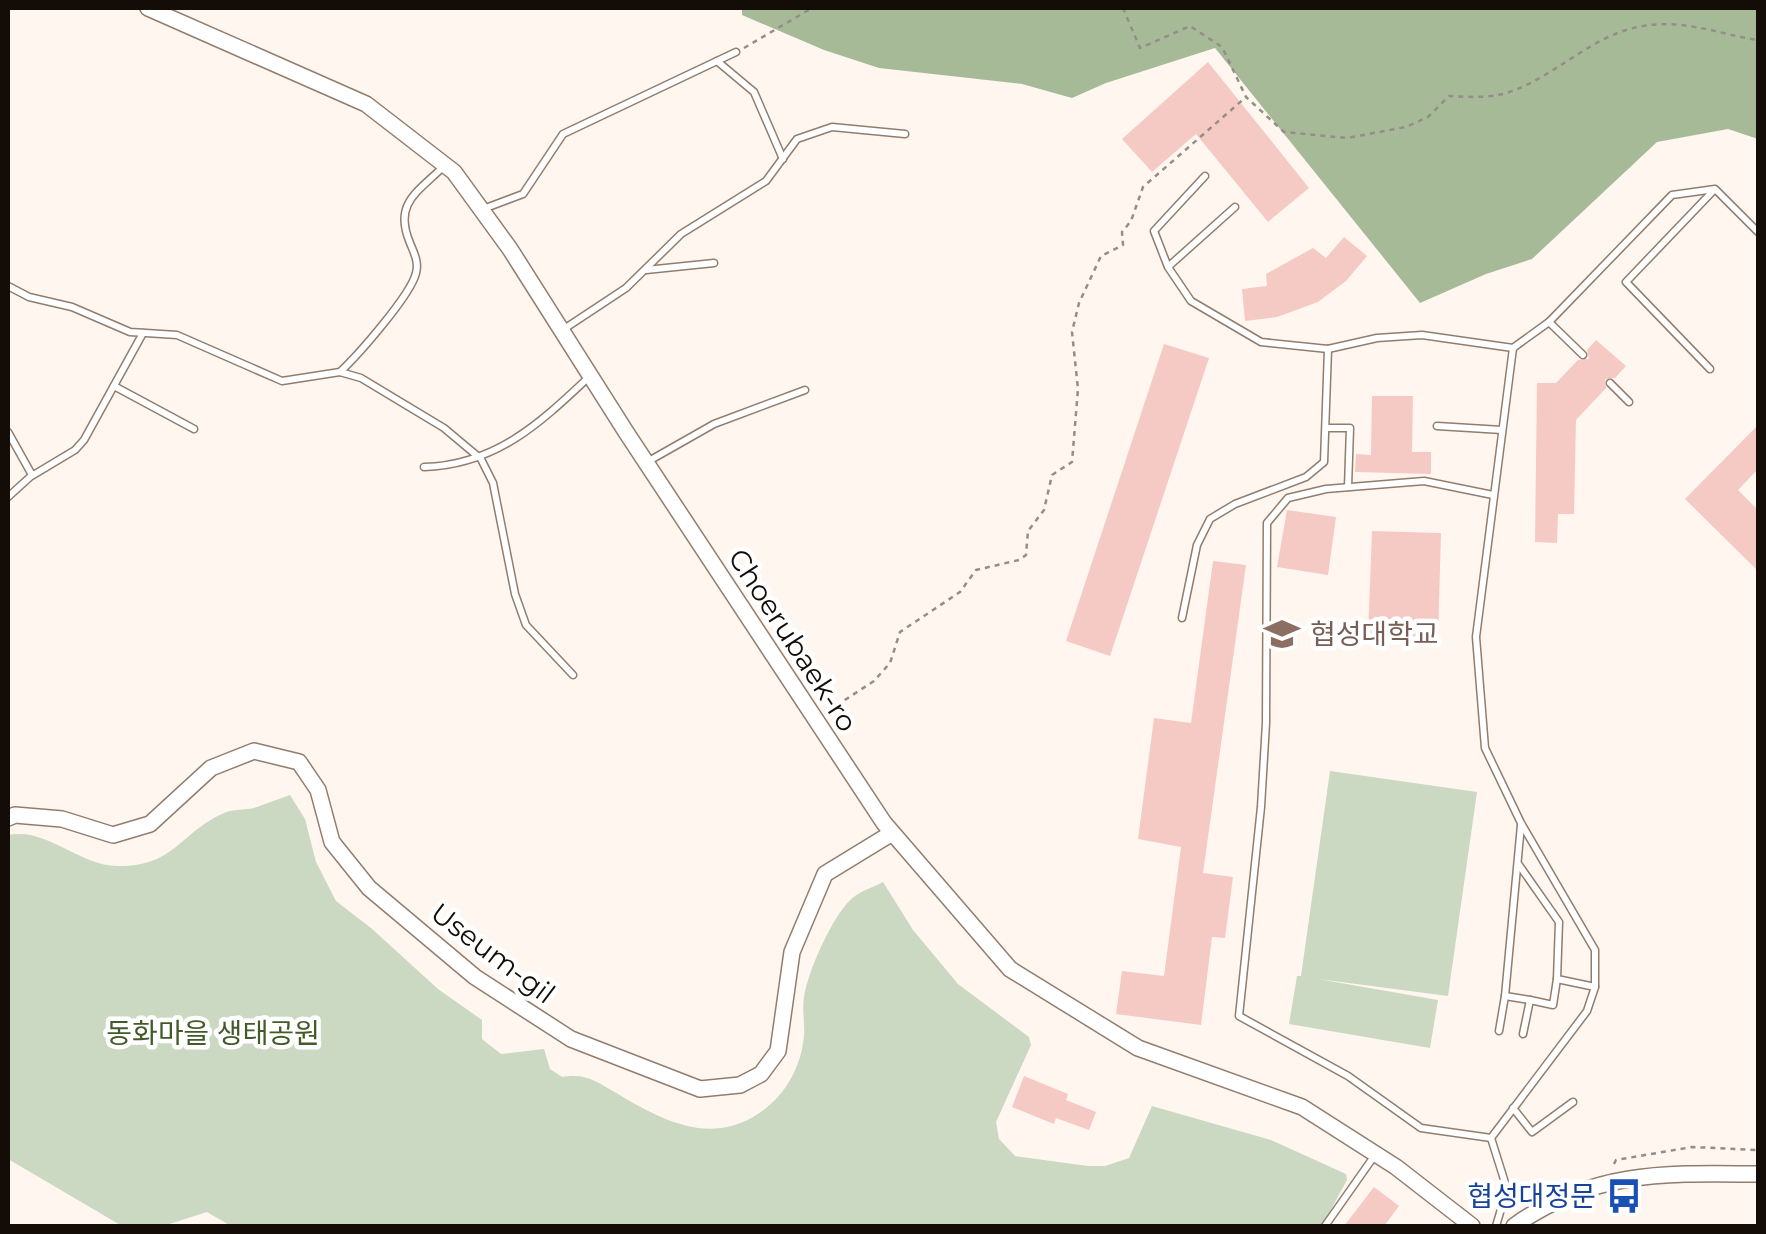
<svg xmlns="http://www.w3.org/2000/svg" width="1766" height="1234" font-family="Montserrat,'Noto Sans KR',sans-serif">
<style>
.green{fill:#cbd8c2}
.forest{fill:#a7ba98}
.building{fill:#f6cac4}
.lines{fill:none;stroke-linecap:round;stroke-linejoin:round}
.service-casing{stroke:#917d6d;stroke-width:9}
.tertiary-casing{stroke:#917d6d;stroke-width:18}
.path{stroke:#958d87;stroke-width:2.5;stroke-dasharray:5 5;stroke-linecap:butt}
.service{stroke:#fff;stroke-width:6}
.tertiary{stroke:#fff;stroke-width:15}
.labels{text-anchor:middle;stroke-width:9;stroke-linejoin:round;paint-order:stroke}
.education-label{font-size:28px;fill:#785e54;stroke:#fff;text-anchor:start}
.street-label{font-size:28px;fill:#130c07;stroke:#fff}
.park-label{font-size:28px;fill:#425b29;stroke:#fff}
.transit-label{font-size:28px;fill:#164399;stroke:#fff;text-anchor:end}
</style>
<rect width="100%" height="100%" fill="#fff6ef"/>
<g class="green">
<polygon points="1330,771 1477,792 1448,996 1318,979 1438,1000 1430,1048 1289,1024 1297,976 1301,976"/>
<path d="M290 795 305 819 316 862 336 901 371 928 438 989 482 1020V1039L501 1054 544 1049 550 1069 562 1077C588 1073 596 1082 618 1094 660 1119 706 1144 753 1117 783 1100 801 1069 804 1036 805 1023 802 1010 804 997 808 971 834 911 855 896 863 890 874 887 883 882L913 930 958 984 1029 1037 1031 1045 996 1122 999 1139 1015 1156 1088 1166H1105L1129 1158 1152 1106 1271 1140 1346 1174 1347 1180 1322 1226H231L207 1212 163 1226H122L8 1159V835C47 827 78 865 117 866 175 867 179 833 224 813 233 809 244 810 254 808 266 804 278 799 290 795Z"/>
</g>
<polygon class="forest" points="742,8 1758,8 1758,139 1728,129 1657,142 1532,259 1486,274 1420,303 1215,48 1106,83 1072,98 1022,84 879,68 824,50 742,15"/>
<g class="building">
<polygon points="1208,62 1309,188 1268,222 1196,134 1152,172 1122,139"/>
<polygon points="1344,237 1367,256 1346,281 1318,302 1277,317 1245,321 1242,289 1267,286 1266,274 1313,248 1326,258"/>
<polygon points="1596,340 1626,366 1615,378 1605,379 1606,388 1576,420 1574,514 1558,514 1557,543 1535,542 1537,383 1556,383 1578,360 1589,359 1587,350"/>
<polygon points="1164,344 1209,358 1110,656 1066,641"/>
<polygon points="1372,396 1413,396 1412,452 1431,452 1431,474 1355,472 1356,454 1371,455"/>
<polygon points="1758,425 1758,469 1738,490 1758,510 1758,571 1685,499"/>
<polygon points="1287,510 1336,517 1328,575 1277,567"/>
<polygon points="1372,531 1441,533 1438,638 1368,636"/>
<polygon points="1213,561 1246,565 1203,873 1233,877 1225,938 1212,937 1201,1025 1116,1014 1122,971 1164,976 1181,847 1138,839 1154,718 1191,723"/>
<polygon points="1024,1076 1068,1094 1066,1100 1096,1112 1089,1130 1056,1118 1054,1124 1012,1107"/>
<polygon points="1374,1187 1399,1206 1384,1226 1344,1226"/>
</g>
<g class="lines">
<defs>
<g id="service">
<polyline points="717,61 754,92 783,159"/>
<polyline points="1205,176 1154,231 1168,267 1191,301 1261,342 1328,349"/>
<polyline points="483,209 523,194 563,134 736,52"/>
<polyline points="1169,266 1235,207"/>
<polyline points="646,270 714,263"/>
<polyline points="8,286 29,297 72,307 130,332 177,335 282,381 340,372 361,378 444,428 481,459 493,483 515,594 526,625 573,675"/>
<polyline points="1549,322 1583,355"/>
<polyline points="564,329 626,288 681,234 766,181 797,139 832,127 905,134"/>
<polyline points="1710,369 1626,282 1714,190"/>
<path d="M340 372C358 355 411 295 416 273 419 262 414 253 410 243 393 203 418 192 444 166"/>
<polyline points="1610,383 1629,402"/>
<polyline points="114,386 194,429"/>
<polyline points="1437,426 1502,430"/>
<polyline points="1327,428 1350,428 1348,487"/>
<polyline points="8,432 32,475"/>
<polyline points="647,462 714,424 805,390"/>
<path d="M424 467C496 465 540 423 589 377"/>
<polyline points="8,497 30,477 75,450 84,440 143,333"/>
<polyline points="1182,618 1197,545 1210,519 1235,504 1306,477 1324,462 1328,349 1377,338 1422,335 1513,348"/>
<polyline points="1519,865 1559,922 1557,979"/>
<polyline points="1505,996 1530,1000"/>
<polyline points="1499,1031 1505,996 1521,825"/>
<polyline points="1523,1034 1530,1000 1553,1005 1557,979 1595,987"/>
<polyline points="1513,1108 1532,1132 1573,1102"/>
<polyline points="1491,1138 1421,1128 1348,1076 1239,1016 1261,807 1266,723 1267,523 1288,498 1326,489 1424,481 1493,495"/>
<polyline points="1325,1226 1375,1155"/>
<polyline points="1496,1226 1507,1189 1491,1138 1587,1011 1595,987 1595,950 1521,823 1485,748 1476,637 1513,348 1549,322 1672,195 1715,189 1758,232"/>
</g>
<g id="tertiary">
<polyline points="148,8 366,104 454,172 510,249 626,432 884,823 1010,969 1138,1048 1302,1107 1396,1167 1472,1226"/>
<polyline points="8,818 15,815 62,819 113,835 150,824 211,768 254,751 299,762 318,790 332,842 369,888 475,977 571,1039 700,1089 740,1085 761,1074 778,1051 792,952 825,874 892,833"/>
<path d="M1514 1226C1593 1170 1666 1173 1758 1174"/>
</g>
</defs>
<use href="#service" class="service-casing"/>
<use href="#tertiary" class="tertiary-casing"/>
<g class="path">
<path d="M1123 8 1140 48 1190 26 1222 47 1246 97 1284 132 1347 138 1406 127 1428 117 1449 96C1467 97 1486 98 1503 94 1553 80 1591 34 1643 26 1685 19 1718 34 1758 40"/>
<polyline points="744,48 812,8"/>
<polyline points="828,711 874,681 890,663 900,632 960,592 976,570 1019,560 1026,555 1028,531 1044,510 1052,475 1072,462 1078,389 1072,332 1079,303 1101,256 1123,245 1122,232 1131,221 1143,187 1246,97"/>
<polyline points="1614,1164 1616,1160 1692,1147 1758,1150"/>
</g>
<use href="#service" class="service"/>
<use href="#tertiary" class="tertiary"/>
</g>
<defs>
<symbol id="university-bare" viewBox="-9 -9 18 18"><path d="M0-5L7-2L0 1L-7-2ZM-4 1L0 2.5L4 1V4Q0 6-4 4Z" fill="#8d6e63" stroke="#fff" stroke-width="2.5" paint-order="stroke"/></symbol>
<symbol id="bus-bare" viewBox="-9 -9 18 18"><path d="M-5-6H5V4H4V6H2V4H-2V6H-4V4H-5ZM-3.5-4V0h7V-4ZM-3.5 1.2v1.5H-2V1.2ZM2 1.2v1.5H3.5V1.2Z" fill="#1a4fb4" stroke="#fff" stroke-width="2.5" paint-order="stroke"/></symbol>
</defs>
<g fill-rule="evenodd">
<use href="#university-bare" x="1257" y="609" width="50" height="50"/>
<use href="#bus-bare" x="1599" y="1171" width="50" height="50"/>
</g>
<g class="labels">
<g class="education-label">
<text x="1310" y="644">협성대학교</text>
</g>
<g class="street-label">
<text transform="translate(793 640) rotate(57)" y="10">Choerubaek-ro</text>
<text transform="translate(493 953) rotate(37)" y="10">Useum-gil</text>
</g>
<g class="park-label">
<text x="213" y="1043">동화마을 생태공원</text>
</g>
<g class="transit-label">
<text x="1596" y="1206">협성대정문</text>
</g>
</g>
<rect width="1766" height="1234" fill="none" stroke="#130c07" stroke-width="20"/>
</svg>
